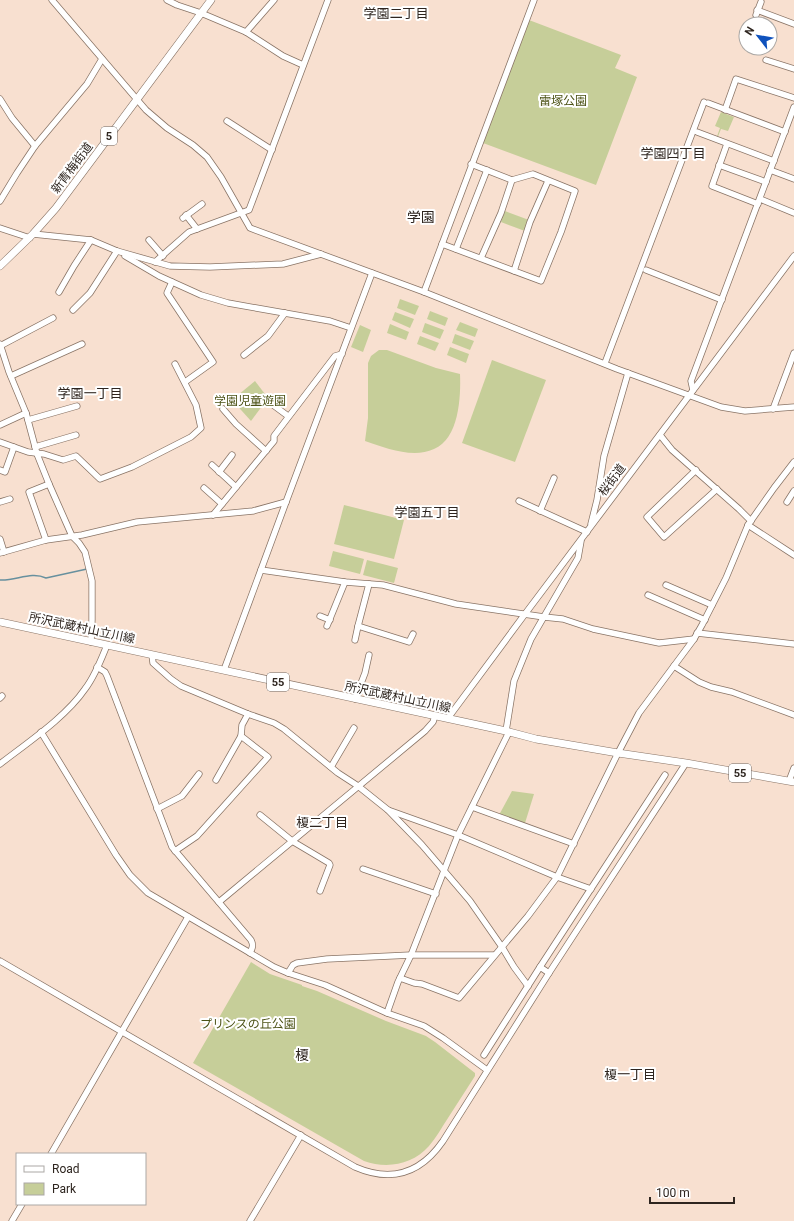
<svg xmlns="http://www.w3.org/2000/svg" width="794" height="1221" font-family="Roboto,'Noto Sans JP',sans-serif">
<style>
.green{fill:#c6ce99}
.lines{fill:none;stroke-linecap:round;stroke-linejoin:round}
.stream{stroke:#67909e;stroke-width:1.5}
.minor-casing{stroke:#897466;stroke-width:7}
.major-casing{stroke:#897466;stroke-width:8}
.minor{stroke:#fff;stroke-width:5.5}
.major{stroke:#fff;stroke-width:7}
.labels{text-anchor:middle;stroke-width:4;stroke-linejoin:round;paint-order:stroke}
.shield{fill:#fff;stroke:#6d6662;stroke-width:1}
.shield-label{font-size:11px;font-weight:bold;fill:#2e251f}
.park-label{font-size:12px;fill:#4c5216;stroke:#fff}
.street-label{font-size:12px;fill:#2e251f;stroke:#fff}
.neighbourhood-label{font-size:13px;fill:#2e251f;stroke:#fff}
.quarter-label{font-size:14px;fill:#2e251f;stroke:#fff}
</style>
<rect width="100%" height="100%" fill="#f8e0d0"/>
<g class="green">
<polygon points="529,20 621,55 615,68 637,77 596,185 483,143"/>
<polygon points="721,112 734,117 728,131 721,129 717,139 716,139 720,128 715,126"/>
<polygon points="505,211 529,220 525,231 501,222"/>
<polygon points="400,299 419,306 415,315 397,308"/>
<polygon points="430,311 448,318 445,326 427,319"/>
<polygon points="395,312 414,319 410,328 392,320"/>
<polygon points="460,322 478,329 475,337 456,330"/>
<polygon points="425,323 444,330 440,339 422,332"/>
<polygon points="390,324 409,332 406,340 387,333"/>
<polygon points="360,325 371,330 363,352 351,347"/>
<polygon points="455,334 474,341 470,350 452,343"/>
<polygon points="420,336 439,343 435,351 417,344"/>
<polygon points="450,347 469,354 466,363 447,355"/>
<path d="M379 350H387L436 368 460 374C461 397 459 439 434 449 413 459 386 448 365 441L368 418V363L371 356Z"/>
<polygon points="492,360 546,380 515,462 462,443"/>
<polygon points="255,381 268,398 251,421 232,400"/>
<polygon points="344,505 404,520 394,559 334,544"/>
<polygon points="333,551 364,559 360,574 329,566"/>
<polygon points="367,560 398,568 394,583 363,575"/>
<polygon points="512,791 534,794 525,823 499,815"/>
<path d="M251 962 270 974 302 985V986L317 991 386 1021 426 1036 435 1042 475 1073V1076C466 1090 457 1104 448 1118 442 1127 436 1138 429 1146 412 1165 387 1169 364 1161L193 1063Z"/>
</g>
<g class="lines">
<path class="stream" d="M0 580C16 581 31 571 46 578L87 569"/>
<defs>
<g id="minor">
<polyline points="52,0 146,110 167,128 193,145 207,157 221,177 250,228 424,292 617,369 721,407 745,411 794,407"/>
<polyline points="167,0 177,5 201,13 246,32 283,56 303,65"/>
<polyline points="757,10 794,24"/>
<polyline points="756,15 761,2"/>
<polyline points="246,32 274,0"/>
<polyline points="766,60 794,69"/>
<polyline points="0,99 12,118 35,146"/>
<polyline points="708,103 785,132"/>
<polyline points="725,110 736,79 794,98"/>
<polyline points="227,121 272,150"/>
<polyline points="697,132 774,161"/>
<polyline points="727,144 712,186 758,204"/>
<polyline points="719,165 766,182"/>
<polyline points="770,170 794,179"/>
<polyline points="760,199 794,213"/>
<polyline points="0,201 17,173 35,146 87,84 102,59"/>
<polyline points="186,215 197,229"/>
<polyline points="183,218 202,204"/>
<polyline points="0,228 30,238"/>
<polyline points="33,234 91,240 117,251 170,266 210,267 283,264 321,254"/>
<polyline points="149,240 163,256"/>
<polyline points="442,244 541,281 561,232 575,191 533,174 512,180 471,164"/>
<polyline points="456,249 487,170"/>
<polyline points="125,256 159,276 201,295 228,303 330,321 351,328"/>
<polyline points="481,258 501,213 512,180"/>
<polyline points="155,262 189,232 249,210 328,0"/>
<polyline points="646,270 722,300"/>
<polyline points="514,271 530,222 548,181"/>
<polyline points="172,282 167,293 213,362 185,382"/>
<polyline points="59,292 74,266 91,240"/>
<polyline points="424,292 534,0"/>
<polyline points="73,310 90,293 117,251"/>
<polyline points="0,344 9,372 26,413 37,454 49,484 72,536 79,543 85,552 92,581 92,620 91,642"/>
<polyline points="0,346 53,318"/>
<polyline points="244,355 268,336 285,313"/>
<polyline points="605,363 704,102"/>
<polyline points="11,376 82,344"/>
<polyline points="693,390 691,381 794,107"/>
<polyline points="269,402 288,416"/>
<polyline points="223,409 236,424 266,451"/>
<polyline points="773,409 794,353"/>
<polyline points="28,420 77,406"/>
<polyline points="0,425 26,413"/>
<polyline points="660,435 672,450 739,509 751,521"/>
<polyline points="0,442 28,452 44,454 63,460 76,456 100,479 132,467 191,437 201,428 196,405 175,364"/>
<polyline points="35,447 76,435"/>
<polyline points="212,465 236,487"/>
<polyline points="0,470 5,472 14,447"/>
<polyline points="696,470 647,517 664,537 717,489"/>
<polyline points="219,472 232,455"/>
<polyline points="204,488 222,504"/>
<polyline points="519,501 587,532"/>
<polyline points="0,502 10,499"/>
<polyline points="787,502 794,491"/>
<polyline points="540,511 554,478"/>
<polyline points="213,515 274,441 274,436 335,356 342,354"/>
<polyline points="591,524 597,500 604,456 628,373"/>
<polyline points="748,525 794,555"/>
<polyline points="0,539 4,552"/>
<polyline points="46,540 29,492 49,484"/>
<polyline points="0,553 46,540 82,535 137,522 253,511 286,502"/>
<polyline points="261,570 345,582 383,585 456,604 544,617 563,619 593,629 659,643 694,639"/>
<polyline points="666,585 712,605"/>
<polyline points="648,595 705,620"/>
<polyline points="320,616 330,620"/>
<polyline points="327,626 345,582"/>
<polyline points="358,626 409,642 413,634"/>
<polyline points="697,633 794,644"/>
<polyline points="355,640 358,626 369,584"/>
<polyline points="152,655 153,663 171,679 181,686 248,714 274,723 284,729 338,773 358,786 388,810 422,845 470,901 502,947 514,967 528,986"/>
<polyline points="674,666 699,682 711,687 732,692 794,715"/>
<path d="M97 667 105 672 107 676 172 847 251 940C254 946 252 948 250 953"/>
<polyline points="224,670 286,502 372,273"/>
<polyline points="0,698 2,696"/>
<polyline points="355,699 365,673 369,655"/>
<polyline points="448,718 525,614 794,256"/>
<polyline points="506,731 514,681 531,639 578,558 581,541"/>
<polyline points="41,732 116,855 130,875 148,893 274,967 288,973 325,985 387,1013 424,1026 443,1038 487,1070"/>
<path d="M0 764C27 743 66 717 85 689 95 676 101 660 107 645"/>
<polyline points="331,767 354,728"/>
<polyline points="216,780 241,736"/>
<polyline points="789,781 794,768"/>
<polyline points="472,807 574,844"/>
<polyline points="157,809 182,796 199,774"/>
<polyline points="388,810 458,835 557,877 591,889"/>
<polyline points="260,815 292,841 329,863 330,865 320,891"/>
<polyline points="175,851 197,836 268,757 241,736 242,725 248,714"/>
<polyline points="363,869 436,894"/>
<polyline points="219,902 425,731 433,722 435,716"/>
<path d="M0 961 355 1167C392 1183 421 1173 443 1141L549 973 686 763"/>
<polyline points="540,967 665,775"/>
<polyline points="288,973 293,965 297,963 327,959 411,955 494,955"/>
<polyline points="400,978 414,983 422,984 459,998 528,916 557,877 618,753 639,713 694,639 702,625 726,578 748,525 774,488 794,462"/>
<polyline points="387,1013 398,982 411,955 458,835 509,732"/>
<polyline points="484,1055 540,967 549,973"/>
<polyline points="51,1154 188,917"/>
<polyline points="12,1221 22,1204"/>
<polyline points="250,1221 301,1135"/>
</g>
<g id="major">
<polyline points="0,266 33,234 56,208 211,0"/>
<polyline points="0,622 506,731 536,739 618,753 686,763 794,782"/>
</g>
</defs>
<use href="#minor" class="minor-casing"/>
<use href="#major" class="major-casing"/>
<use href="#minor" class="minor"/>
<use href="#major" class="major"/>
</g>
<g class="labels">
<g class="shield">
<rect x="101" y="127" width="16" height="18" rx="3"/>
<rect x="267" y="673" width="22" height="18" rx="3"/>
<rect x="729" y="764" width="22" height="18" rx="3"/>
</g>
<g class="shield-label">
<text x="109" y="140">5</text>
<text x="278" y="686">55</text>
<text x="740" y="777">55</text>
</g>
<g class="park-label">
<text x="563" y="105">雷塚公園</text>
<text x="250" y="405">学園児童遊園</text>
<text x="248" y="1028">プリンスの丘公園</text>
</g>
<g class="street-label">
<text transform="translate(72 168) rotate(-53)" y="4">新青梅街道</text>
<text transform="translate(612 480) rotate(-53)" y="4">桜街道</text>
<text transform="translate(82 628) rotate(12)" y="4">所沢武蔵村山立川線</text>
<text transform="translate(398 697) rotate(12)" y="4">所沢武蔵村山立川線</text>
</g>
<g class="neighbourhood-label">
<text x="396" y="18">学園二丁目</text>
<text x="673" y="158">学園四丁目</text>
<text x="90" y="398">学園一丁目</text>
<text x="427" y="517">学園五丁目</text>
<text x="322" y="827">榎二丁目</text>
<text x="630" y="1079">榎一丁目</text>
</g>
<g class="quarter-label">
<text x="421" y="222">学園</text>
<text x="302" y="1060">榎</text>
</g>
</g>
<rect x="16" y="1153" width="130" height="52" fill="#ffffff" stroke="#aba8a5"/>
<rect x="24" y="1166" width="20" height="6" fill="#ffffff" stroke="#aba8a5"/>
<text x="52" y="1173" font-size="12" fill="#2e251f">Road</text>
<rect x="24" y="1183" width="20" height="12" fill="#c6ce99" stroke="#aba8a5"/>
<text x="52" y="1193" font-size="12" fill="#2e251f">Park</text>
<g transform="translate(758 36) rotate(301)"><circle r="19" fill="#ffffff" stroke="#aba8a5"/>
<path d="M0-3L7 15L0 10L-7 15Z" fill="#0f52bd"/>
<text y="-6" font-size="11" font-weight="bold" text-anchor="middle" fill="#2e251f">N</text>
</g>
<path d="M650 1197v6h84v-6" fill="none" stroke="#2e251f" stroke-width="2"/>
<text x="656" y="1197" font-size="12" fill="#2e251f" stroke="#ffffff" stroke-width="3" paint-order="stroke">100 m</text>
</svg>
